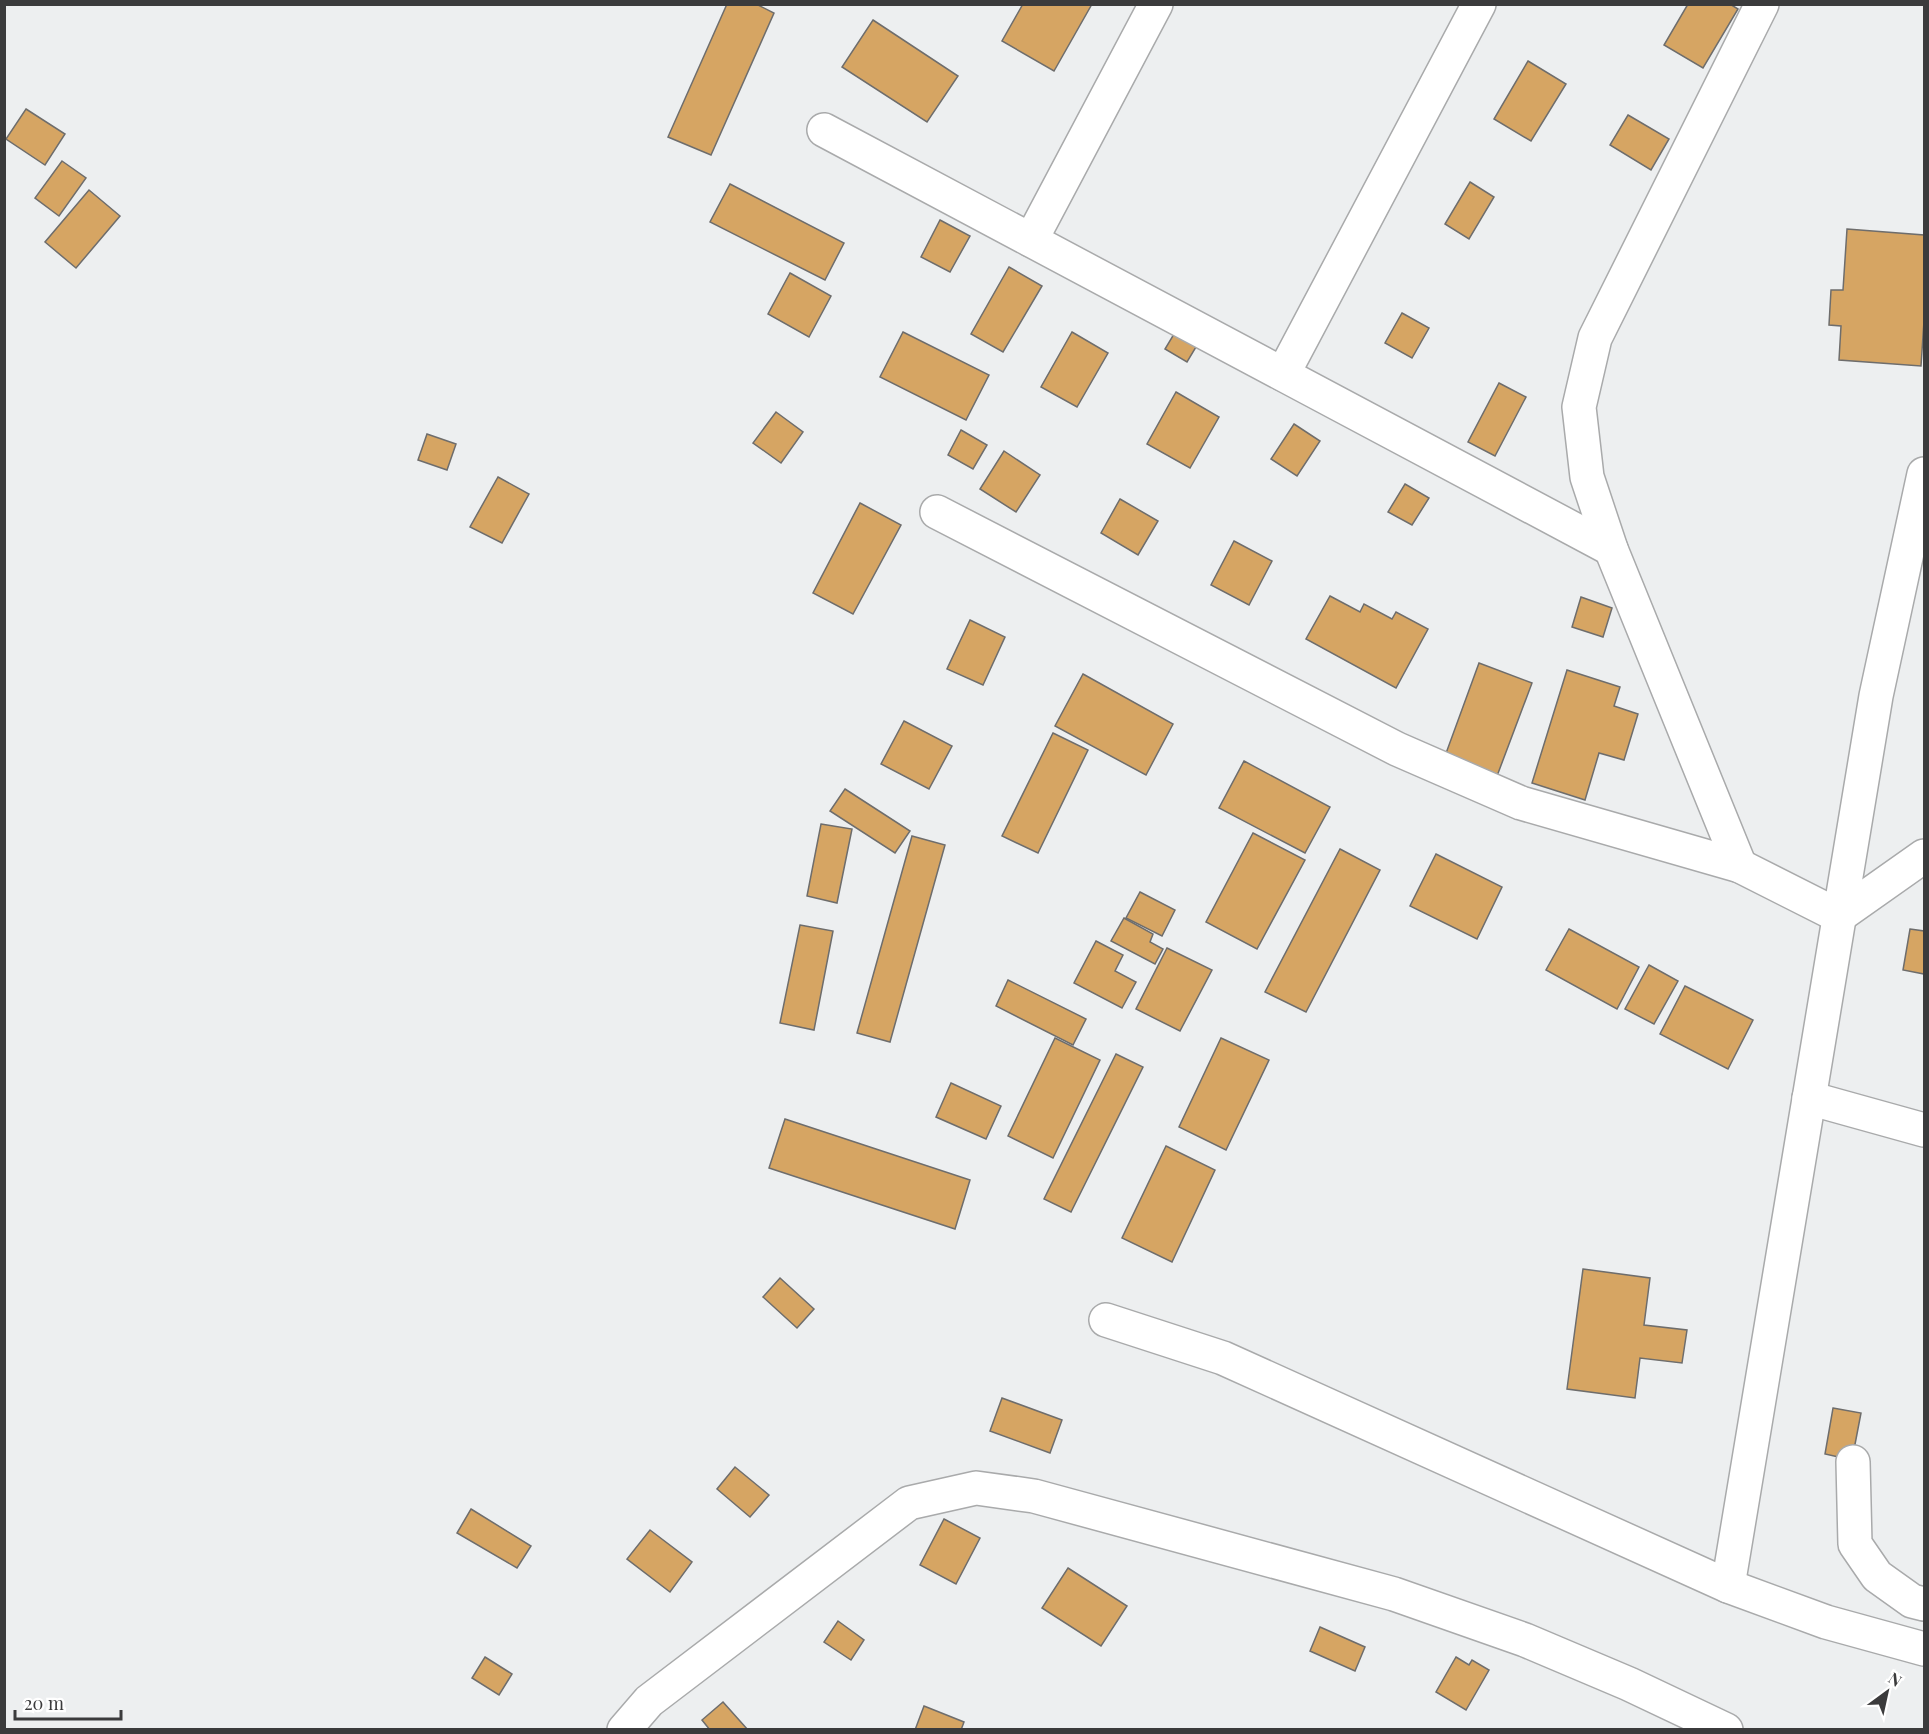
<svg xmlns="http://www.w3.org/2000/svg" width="1929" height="1734" font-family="'Playfair Display',serif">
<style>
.building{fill:#d6a563;stroke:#6e6d6c;stroke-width:1.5}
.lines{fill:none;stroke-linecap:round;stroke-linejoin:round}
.minor-casing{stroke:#a9aaab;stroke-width:36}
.minor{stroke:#fff;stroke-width:33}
</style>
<rect width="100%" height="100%" fill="#edeff0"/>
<g class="building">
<polygon points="727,4 756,4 774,13 711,155 668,137"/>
<polygon points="1023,4 1092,4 1054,71 1002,41"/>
<polygon points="1688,4 1730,4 1738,9 1703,68 1664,45"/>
<polygon points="873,20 958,76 927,122 842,67"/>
<polygon points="1528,61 1566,84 1531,141 1494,119"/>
<polygon points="26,109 65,134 45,165 6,139"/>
<polygon points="1628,115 1669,139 1651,170 1610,145"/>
<polygon points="62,161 86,178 59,216 35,198"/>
<polygon points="1470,182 1494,197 1469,239 1445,224"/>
<polygon points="730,184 844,243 825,280 710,222"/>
<polygon points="89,190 120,216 76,268 45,242"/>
<polygon points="940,220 970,236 950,272 921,257"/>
<polygon points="1847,229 1924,235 1924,321 1921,366 1839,360 1841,326 1829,325 1831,290 1843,290"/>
<polygon points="1009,267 1042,286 1003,352 971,334"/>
<polygon points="790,273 831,296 809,337 768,314"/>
<polygon points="1402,313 1429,328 1412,358 1385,343"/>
<polygon points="1177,329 1199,342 1187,362 1165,349"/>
<polygon points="903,332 989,375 966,420 880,377"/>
<polygon points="1072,332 1108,353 1077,407 1041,387"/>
<polygon points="1499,383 1526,397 1495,456 1468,442"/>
<polygon points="1176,392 1219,417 1190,468 1147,444"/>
<polygon points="776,412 803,432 781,463 753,443"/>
<polygon points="1294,424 1320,441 1297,476 1271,459"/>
<polygon points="961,430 987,445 973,469 948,455"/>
<polygon points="427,434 456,444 447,470 418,460"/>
<polygon points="1004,451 1040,475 1016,512 980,489"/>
<polygon points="498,477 529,494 502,543 470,527"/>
<polygon points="1405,484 1429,498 1412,525 1388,512"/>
<polygon points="1120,499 1158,521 1138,555 1101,533"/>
<polygon points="860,503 901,525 853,614 813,593"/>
<polygon points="1234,541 1272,561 1249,605 1211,585"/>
<polygon points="1330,596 1360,612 1364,604 1392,619 1396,612 1428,629 1396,688 1306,639"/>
<polygon points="1581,597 1612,608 1603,637 1572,627"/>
<polygon points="970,620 1005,637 983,685 947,669"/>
<polygon points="1479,663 1532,683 1497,776 1445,756"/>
<polygon points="1567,670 1620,687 1614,706 1638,714 1624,760 1599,753 1585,800 1532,783"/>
<polygon points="1083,674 1173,724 1146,775 1055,726"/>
<polygon points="904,721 952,746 929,789 881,764"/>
<polygon points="1053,733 1088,750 1038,853 1002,836"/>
<polygon points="1244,761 1330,807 1305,853 1219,808"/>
<polygon points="845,789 910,831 895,853 830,811"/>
<polygon points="821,824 852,829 837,903 807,896"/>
<polygon points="1253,833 1305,860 1257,949 1206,922"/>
<polygon points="912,836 945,845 890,1042 857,1033"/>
<polygon points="1340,849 1380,870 1306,1012 1265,992"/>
<polygon points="1436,854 1502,887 1477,939 1410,906"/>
<polygon points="1140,892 1175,910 1162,936 1126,918"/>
<polygon points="1124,918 1153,934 1150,942 1163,949 1155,964 1111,941"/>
<polygon points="800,925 833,931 814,1030 780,1023"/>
<polygon points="1569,929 1639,967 1617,1009 1546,970"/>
<polygon points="1910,929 1924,931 1924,974 1903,970"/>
<polygon points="1096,941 1123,955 1115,971 1136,982 1122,1008 1074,983"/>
<polygon points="1167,948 1212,970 1180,1031 1136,1009"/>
<polygon points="1649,965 1678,981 1654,1024 1625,1009"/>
<polygon points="1008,980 1086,1019 1073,1045 996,1006"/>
<polygon points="1685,986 1753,1020 1728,1069 1660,1034"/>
<polygon points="1055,1038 1100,1060 1053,1158 1008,1136"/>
<polygon points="1221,1038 1269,1060 1226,1150 1179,1127"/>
<polygon points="1116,1054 1143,1067 1071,1212 1044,1199"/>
<polygon points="951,1083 1001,1106 986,1139 936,1117"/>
<polygon points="785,1119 970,1180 955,1229 769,1168"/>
<polygon points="1166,1146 1215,1170 1172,1262 1122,1238"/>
<polygon points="1583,1269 1650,1278 1644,1325 1687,1330 1682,1363 1640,1358 1635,1398 1567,1389"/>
<polygon points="780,1278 814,1309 797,1328 763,1297"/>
<polygon points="1002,1398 1062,1420 1050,1453 990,1431"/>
<polygon points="1833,1408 1861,1413 1852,1460 1825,1454"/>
<polygon points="735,1467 769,1495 750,1517 717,1489"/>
<polygon points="471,1509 531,1546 517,1568 457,1533"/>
<polygon points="944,1519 980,1538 956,1584 920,1565"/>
<polygon points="650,1530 692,1562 670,1592 627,1559"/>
<polygon points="1068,1568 1127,1606 1101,1646 1042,1608"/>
<polygon points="838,1621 864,1640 851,1660 824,1642"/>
<polygon points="1320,1627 1365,1647 1355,1671 1310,1651"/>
<polygon points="485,1657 512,1674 499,1695 472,1678"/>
<polygon points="1456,1657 1469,1665 1472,1660 1489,1670 1466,1710 1436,1692"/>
<polygon points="723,1702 748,1730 710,1730 702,1720"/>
<polygon points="924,1706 964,1722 961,1730 915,1730"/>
</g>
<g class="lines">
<defs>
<g id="minor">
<polyline points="824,130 1611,549"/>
<polyline points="1031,240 1156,4"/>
<polyline points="1283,374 1479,4"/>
<polyline points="937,512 1397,749 1521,803 1740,866 1839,916 1924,856"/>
<polyline points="1740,866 1611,549 1587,477 1579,407 1595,338 1762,4"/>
<polyline points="1809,1098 1924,1130"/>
<polyline points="1106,1320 1223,1358 1728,1586 1826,1622 1924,1649"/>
<polyline points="1853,1462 1855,1544 1877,1576 1912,1601 1924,1604"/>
<polyline points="1728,1586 1876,696 1924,474"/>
<polyline points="624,1730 649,1701 909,1503 976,1488 1034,1496 1394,1594 1525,1640 1629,1684 1726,1730"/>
</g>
</defs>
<use href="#minor" class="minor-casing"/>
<use href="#minor" class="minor"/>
</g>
<rect width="1929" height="1734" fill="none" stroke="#3b3b3c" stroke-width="12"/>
<g transform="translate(1887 1692) rotate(33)" stroke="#ffffff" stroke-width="4.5" paint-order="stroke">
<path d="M0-4.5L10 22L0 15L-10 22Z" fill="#3b3b3c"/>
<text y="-9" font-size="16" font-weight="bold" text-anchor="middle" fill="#3b3b3c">N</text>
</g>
<path d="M15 1710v9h106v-9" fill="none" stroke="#3b3b3c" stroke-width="3"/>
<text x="24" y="1710" font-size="18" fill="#3b3b3c" stroke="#ffffff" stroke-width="4.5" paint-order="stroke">20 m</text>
</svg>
